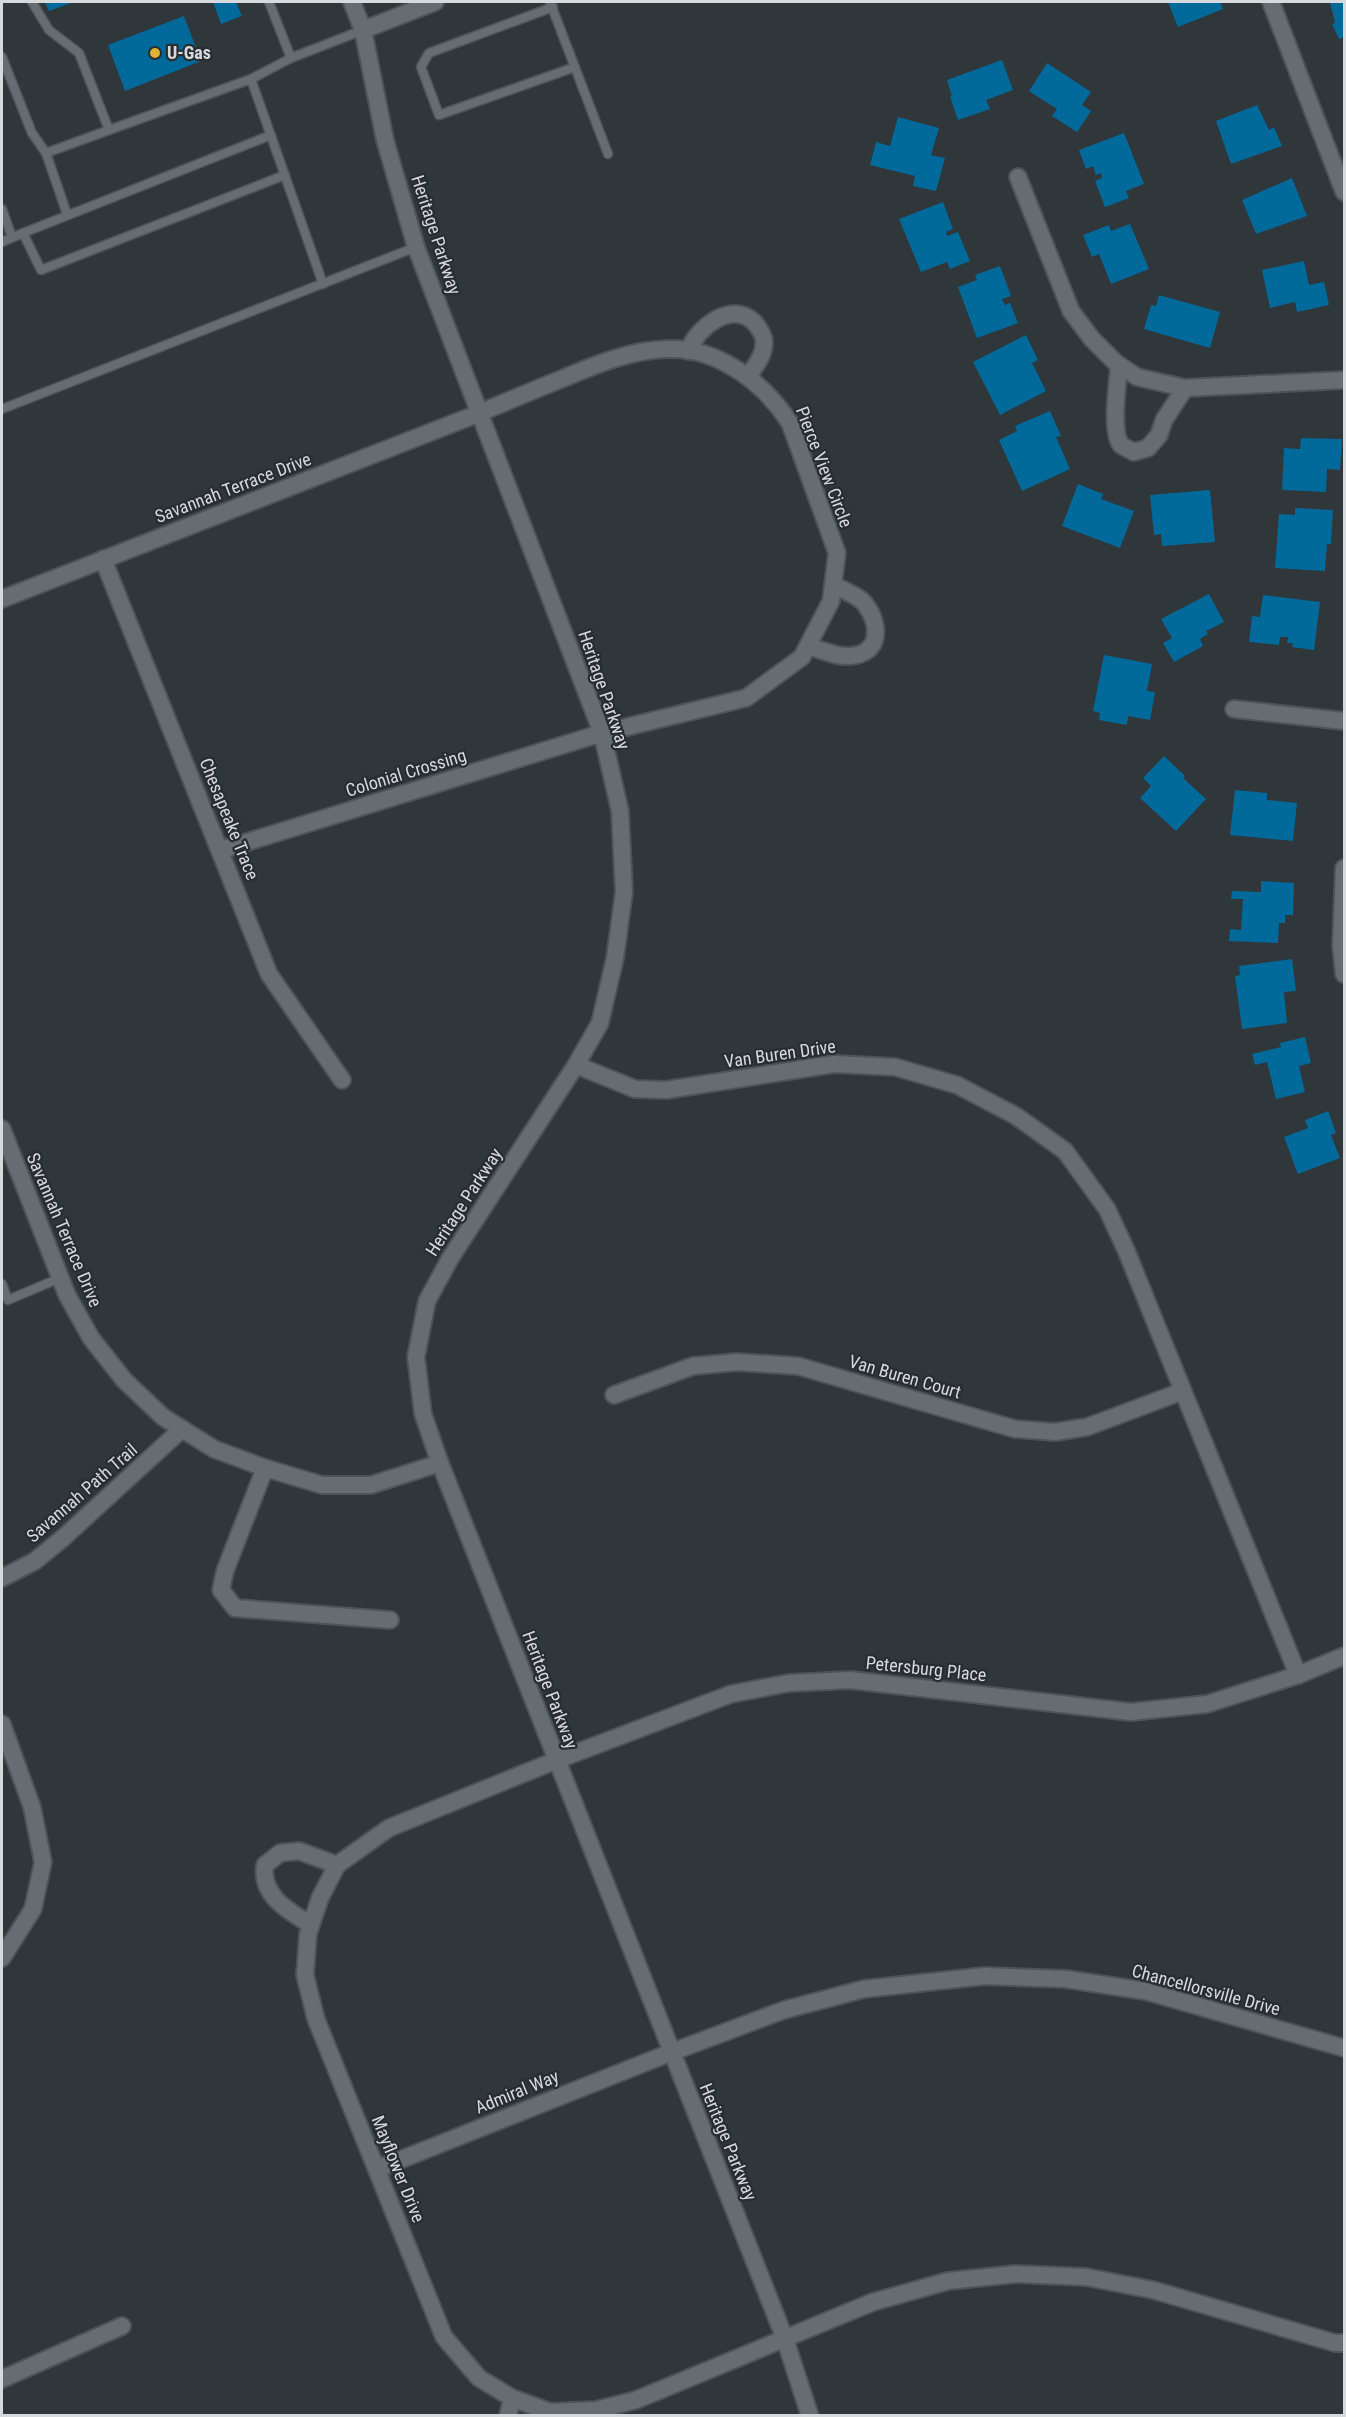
<svg xmlns="http://www.w3.org/2000/svg" width="1346" height="2417" font-family="'Roboto Condensed',sans-serif">
<style>
.building{fill:#02699b}
.lines{fill:none;stroke-linecap:round;stroke-linejoin:round}
.lane-casing{stroke:#4d5356;stroke-width:11}
.street-casing{stroke:#4d5356;stroke-width:20}
.lane{stroke:#656c72;stroke-width:8}
.street{stroke:#656c72;stroke-width:16}
.poi-dot{fill:#dbb233;stroke:#272d31;stroke-width:2}
.labels{text-anchor:middle;stroke-width:4.5;stroke-linejoin:round;paint-order:stroke}
.poi-label{font-size:18px;font-weight:bold;fill:#d6dadd;stroke:#272d31;text-anchor:start}
.street-label{font-size:18px;fill:#d6dadd;stroke:#272d31}
</style>
<rect width="100%" height="100%" fill="#30373b"/>
<g class="building">
<polygon points="45,2 74,2 49,11"/>
<polygon points="213,2 236,2 242,16 221,24"/>
<polygon points="1168,2 1220,2 1223,9 1178,27"/>
<polygon points="1330,2 1344,2 1344,37 1339,39 1332,24 1335,23"/>
<polygon points="184,16 201,61 125,91 108,45"/>
<polygon points="1002,60 1013,90 986,100 990,109 958,120 950,97 952,96 947,80"/>
<polygon points="1047,63 1091,92 1082,105 1091,111 1077,132 1052,116 1057,109 1029,91"/>
<polygon points="1257,105 1269,130 1274,127 1282,146 1231,164 1216,121"/>
<polygon points="898,117 939,128 931,155 945,158 936,191 913,186 915,176 870,165 876,142 890,146"/>
<polygon points="1124,133 1144,184 1126,191 1129,198 1105,207 1095,181 1102,178 1101,173 1096,175 1093,166 1086,169 1079,150"/>
<polygon points="1292,178 1307,216 1256,234 1242,200"/>
<polygon points="943,202 953,229 946,232 947,236 958,232 970,261 950,269 947,262 921,272 899,219"/>
<polygon points="1130,224 1149,269 1111,284 1099,254 1092,257 1083,235 1109,225 1111,231"/>
<polygon points="1304,261 1309,285 1324,282 1329,305 1297,312 1295,302 1270,308 1262,270"/>
<polygon points="1000,266 1011,296 1002,299 1005,305 1010,303 1018,323 977,338 958,287 977,280 975,275"/>
<polygon points="1159,295 1220,312 1210,348 1144,329 1151,305 1156,306"/>
<polygon points="1026,335 1038,360 1032,363 1046,391 1000,415 973,362"/>
<polygon points="1050,411 1061,436 1056,437 1070,469 1022,491 999,440 1017,431 1015,426"/>
<polygon points="1301,438 1342,439 1340,470 1327,469 1326,492 1282,490 1284,448 1300,449"/>
<polygon points="1078,484 1103,494 1101,499 1134,511 1120,548 1062,526"/>
<polygon points="1210,490 1215,542 1162,546 1161,534 1154,535 1150,495"/>
<polygon points="1295,508 1333,510 1331,544 1327,544 1325,571 1275,568 1279,514 1295,515"/>
<polygon points="1209,594 1224,622 1206,631 1208,634 1200,639 1203,646 1174,662 1163,643 1172,638 1161,619"/>
<polygon points="1263,595 1320,602 1314,650 1292,647 1293,643 1287,643 1288,637 1280,637 1279,645 1249,642 1252,616 1260,617"/>
<polygon points="1104,655 1152,664 1147,691 1155,692 1150,720 1128,716 1127,725 1099,720 1100,713 1093,711"/>
<polygon points="1164,756 1185,776 1183,778 1206,799 1176,831 1140,798 1151,786 1143,778"/>
<polygon points="1235,790 1267,793 1267,800 1297,803 1293,841 1230,835"/>
<polygon points="1261,881 1294,883 1293,915 1285,915 1285,923 1279,923 1278,943 1229,941 1230,929 1241,930 1243,899 1231,899 1232,891 1261,892"/>
<polygon points="1292,959 1296,991 1284,992 1287,1023 1242,1029 1235,976 1240,975 1239,966"/>
<polygon points="1305,1037 1311,1063 1299,1066 1305,1092 1276,1099 1267,1062 1255,1065 1252,1054 1281,1047 1280,1043"/>
<polygon points="1328,1111 1336,1133 1331,1135 1340,1158 1298,1174 1284,1137 1308,1128 1305,1120"/>
</g>
<g class="lines">
<defs>
<g id="lane">
<polyline points="32,2 49,30 79,53 109,130 251,79 323,284"/>
<polyline points="269,2 291,58 363,30"/>
<polyline points="550,2 608,154"/>
<polyline points="553,7 429,53 421,67 439,115 575,67"/>
<polyline points="2,57 32,133 46,153 109,130"/>
<polyline points="251,79 291,58"/>
<polyline points="46,153 67,214"/>
<polyline points="2,209 12,237"/>
<polyline points="23,233 271,135"/>
<polyline points="2,242 23,233 41,270 285,175"/>
<polyline points="2,409 416,247"/>
<polyline points="2,1284 8,1300 60,1278"/>
</g>
<g id="street">
<polyline points="352,2 363,30 385,140 416,247 602,733 620,811 624,892 615,958 600,1023 576,1065 451,1257 427,1301 416,1357 423,1414 440,1463 785,2339 810,2416"/>
<polyline points="1271,2 1344,192"/>
<polyline points="363,30 435,2"/>
<polyline points="1018,177 1071,311 1092,339 1116,363 1137,377 1185,388 1344,380"/>
<path d="M688 351C697 328 731 300 754 322 759 328 765 336 764 343 764 356 755 366 748 377"/>
<path d="M1119 365C1118 383 1110 430 1121 445 1124 447 1130 450 1134 452L1148 448 1159 435 1164 420 1185 388"/>
<polyline points="103,559 269,974 342,1080"/>
<path d="M2 599C157 539 312 478 467 418 499 405 531 391 564 378 597 364 631 350 668 349 718 347 764 383 790 423L837 553 831 601 802 657 746 698 602 733 221 850"/>
<path d="M808 646C821 650 837 657 850 656 881 654 881 625 865 604 859 596 843 590 833 585"/>
<polyline points="1234,709 1344,721"/>
<polyline points="1344,868 1341,945 1344,974"/>
<polyline points="576,1065 635,1089 666,1090 834,1064 895,1067 957,1085 1016,1116 1065,1151 1107,1209 1126,1250 1298,1675"/>
<polyline points="2,1129 67,1295 91,1338 124,1380 163,1417 214,1449 265,1468 322,1485 371,1485 440,1463"/>
<polyline points="614,1395 693,1366 737,1362 798,1366 1015,1429 1055,1432 1087,1427 1183,1391"/>
<polyline points="265,1468 225,1571 221,1590 235,1608 390,1620"/>
<polyline points="2,1578 35,1561 63,1538 182,1429"/>
<polyline points="1344,1656 1298,1675 1207,1704 1131,1712 850,1680 789,1683 731,1694 557,1760 389,1828 337,1865 320,1898 308,1934 305,1975 316,2019 444,2337 479,2378 512,2398 550,2412 596,2410 636,2400 873,2302 948,2281 1016,2274 1086,2277 1153,2290 1335,2343 1344,2343"/>
<polyline points="2,1724 32,1807 43,1862 33,1909 2,1958"/>
<path d="M311 1925C289 1911 260 1896 265 1865L280 1853 299 1851 337 1865"/>
<polyline points="377,2169 672,2052 784,2010 864,1989 985,1976 1066,1979 1145,1991 1344,2048"/>
<polyline points="2,2379 122,2326"/>
<polyline points="508,2416 512,2398"/>
</g>
</defs>
<use href="#lane" class="lane-casing"/>
<use href="#street" class="street-casing"/>
<use href="#lane" class="lane"/>
<use href="#street" class="street"/>
</g>
<circle class="poi-dot" cx="155" cy="53" r="6"/>
<g class="labels">
<g class="poi-label">
<text x="167" y="59">U-Gas</text>
</g>
<g class="street-label">
<text transform="translate(436 235) rotate(72)" y="6">Heritage Parkway</text>
<text transform="translate(824 467) rotate(69)" y="6">Pierce View Circle</text>
<text transform="translate(233 488) rotate(-21)" y="6">Savannah Terrace Drive</text>
<text transform="translate(604 690) rotate(71)" y="6">Heritage Parkway</text>
<text transform="translate(406 773) rotate(-17)" y="6">Colonial Crossing</text>
<text transform="translate(229 819) rotate(68)" y="6">Chesapeake Trace</text>
<text transform="translate(780 1054) rotate(-8)" y="6">Van Buren Drive</text>
<text transform="translate(464 1202) rotate(-57)" y="6">Heritage Parkway</text>
<text transform="translate(64 1230) rotate(67)" y="6">Savannah Terrace Drive</text>
<text transform="translate(905 1377) rotate(16)" y="6">Van Buren Court</text>
<text transform="translate(82 1493) rotate(-41)" y="6">Savannah Path Trail</text>
<text transform="translate(926 1669) rotate(6)" y="6">Petersburg Place</text>
<text transform="translate(550 1690) rotate(69)" y="6">Heritage Parkway</text>
<text transform="translate(1206 1990) rotate(15)" y="6">Chancellorsville Drive</text>
<text transform="translate(517 2092) rotate(-22)" y="6">Admiral Way</text>
<text transform="translate(728 2142) rotate(68)" y="6">Heritage Parkway</text>
<text transform="translate(398 2169) rotate(68)" y="6">Mayflower Drive</text>
</g>
</g>
<rect width="1346" height="2417" fill="none" stroke="#d6dadd" stroke-width="6"/>
</svg>
